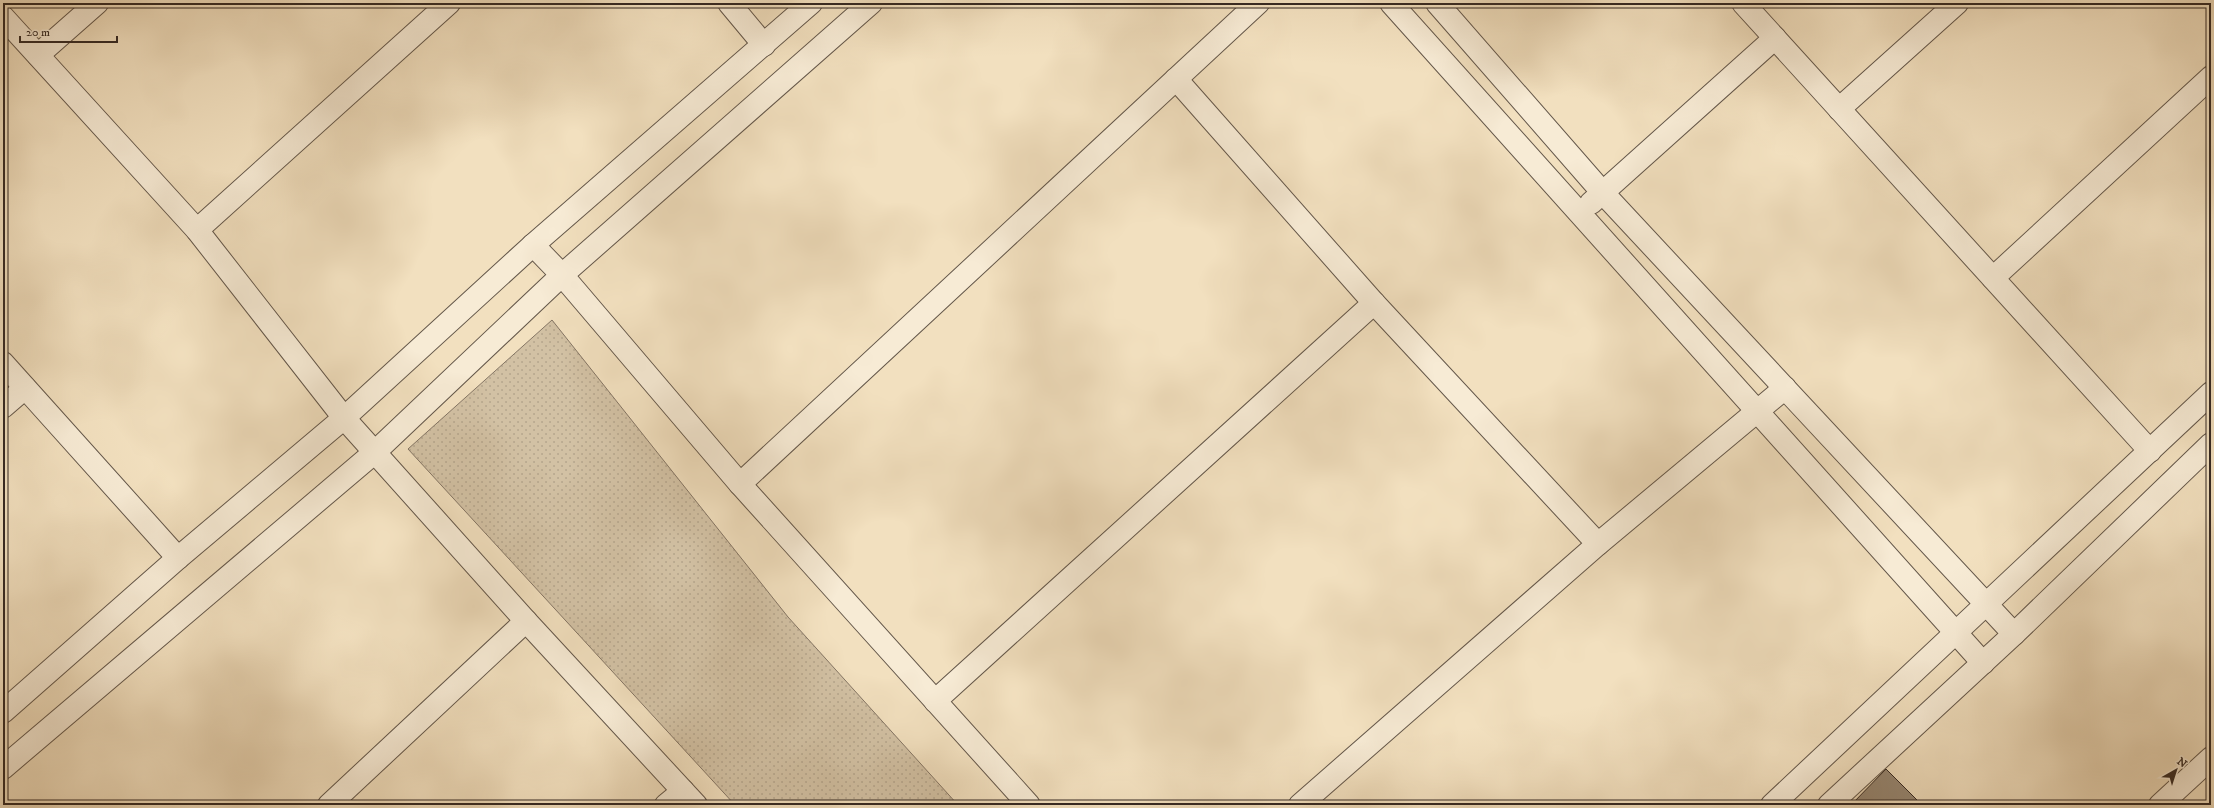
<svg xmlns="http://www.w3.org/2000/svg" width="2214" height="808" font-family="'IM FELL DW Pica',serif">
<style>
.green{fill:url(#green-dots);stroke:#847564}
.building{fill:#978874;stroke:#352923}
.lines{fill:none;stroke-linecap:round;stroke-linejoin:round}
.minor-casing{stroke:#64574a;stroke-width:24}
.minor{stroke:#f7ebd5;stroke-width:22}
</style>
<defs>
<pattern id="green-dots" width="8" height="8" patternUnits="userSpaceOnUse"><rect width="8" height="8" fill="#d2c1a4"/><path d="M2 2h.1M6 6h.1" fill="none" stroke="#b5a68d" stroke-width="1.8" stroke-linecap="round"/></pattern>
</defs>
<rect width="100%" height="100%" fill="#f2e0bf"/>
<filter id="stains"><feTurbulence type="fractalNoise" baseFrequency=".005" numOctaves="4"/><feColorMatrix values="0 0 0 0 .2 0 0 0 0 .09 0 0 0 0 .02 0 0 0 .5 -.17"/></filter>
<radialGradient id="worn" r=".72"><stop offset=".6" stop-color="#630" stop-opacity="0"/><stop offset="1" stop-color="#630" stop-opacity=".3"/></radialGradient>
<polygon class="green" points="552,320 788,617 958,805 735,805 408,449"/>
<polygon class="building" points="1886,769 1922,805 1851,805"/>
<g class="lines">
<defs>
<g id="minor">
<polyline points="729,3 764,45"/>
<polyline points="1391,3 1983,663"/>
<polyline points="1437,3 1603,193 2014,634"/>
<polyline points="1743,3 2150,451"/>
<polyline points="3,17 197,230 344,418 526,621 696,805"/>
<polyline points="38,55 97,3"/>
<polyline points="1176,79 1374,303 1598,544"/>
<polyline points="1839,109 1957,3"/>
<polyline points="1591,203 1775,38"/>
<polyline points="197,230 449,3"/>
<polyline points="533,245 562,275 740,484 1029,805"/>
<polyline points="1993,278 2211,77"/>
<polyline points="3,363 178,558"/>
<polyline points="3,407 25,388"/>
<polyline points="740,484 1258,3"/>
<polyline points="935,701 1374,303"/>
<polyline points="3,712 178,558 344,418 533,245 811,3"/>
<polyline points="3,768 375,452 562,275 871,3"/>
<polyline points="329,805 526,621"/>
<polyline points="666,805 683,791"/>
<polyline points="1300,805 1598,544 1785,388"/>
<polyline points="1772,805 2211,393"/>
<polyline points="1829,805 2014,634 2211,444"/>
<polyline points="2160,805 2211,758"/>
</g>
</defs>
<use href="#minor" class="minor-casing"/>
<use href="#minor" class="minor"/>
</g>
<rect width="2214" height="808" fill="none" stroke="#f2e0bf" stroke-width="16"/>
<rect x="4" y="4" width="2206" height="800" fill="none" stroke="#352923" stroke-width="2"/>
<rect x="8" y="8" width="2198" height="792" fill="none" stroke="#352923"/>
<g transform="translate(2176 770) rotate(39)" stroke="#f7ebd5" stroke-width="3" paint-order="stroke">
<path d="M0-3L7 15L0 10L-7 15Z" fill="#352923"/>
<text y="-6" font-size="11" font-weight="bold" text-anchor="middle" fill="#352923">N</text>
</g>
<path d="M20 36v6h97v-6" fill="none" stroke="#352923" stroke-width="2"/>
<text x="26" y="36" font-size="12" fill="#352923" stroke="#f7ebd5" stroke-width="3" paint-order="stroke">20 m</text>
<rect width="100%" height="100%" filter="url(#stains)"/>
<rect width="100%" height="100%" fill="url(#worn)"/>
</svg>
